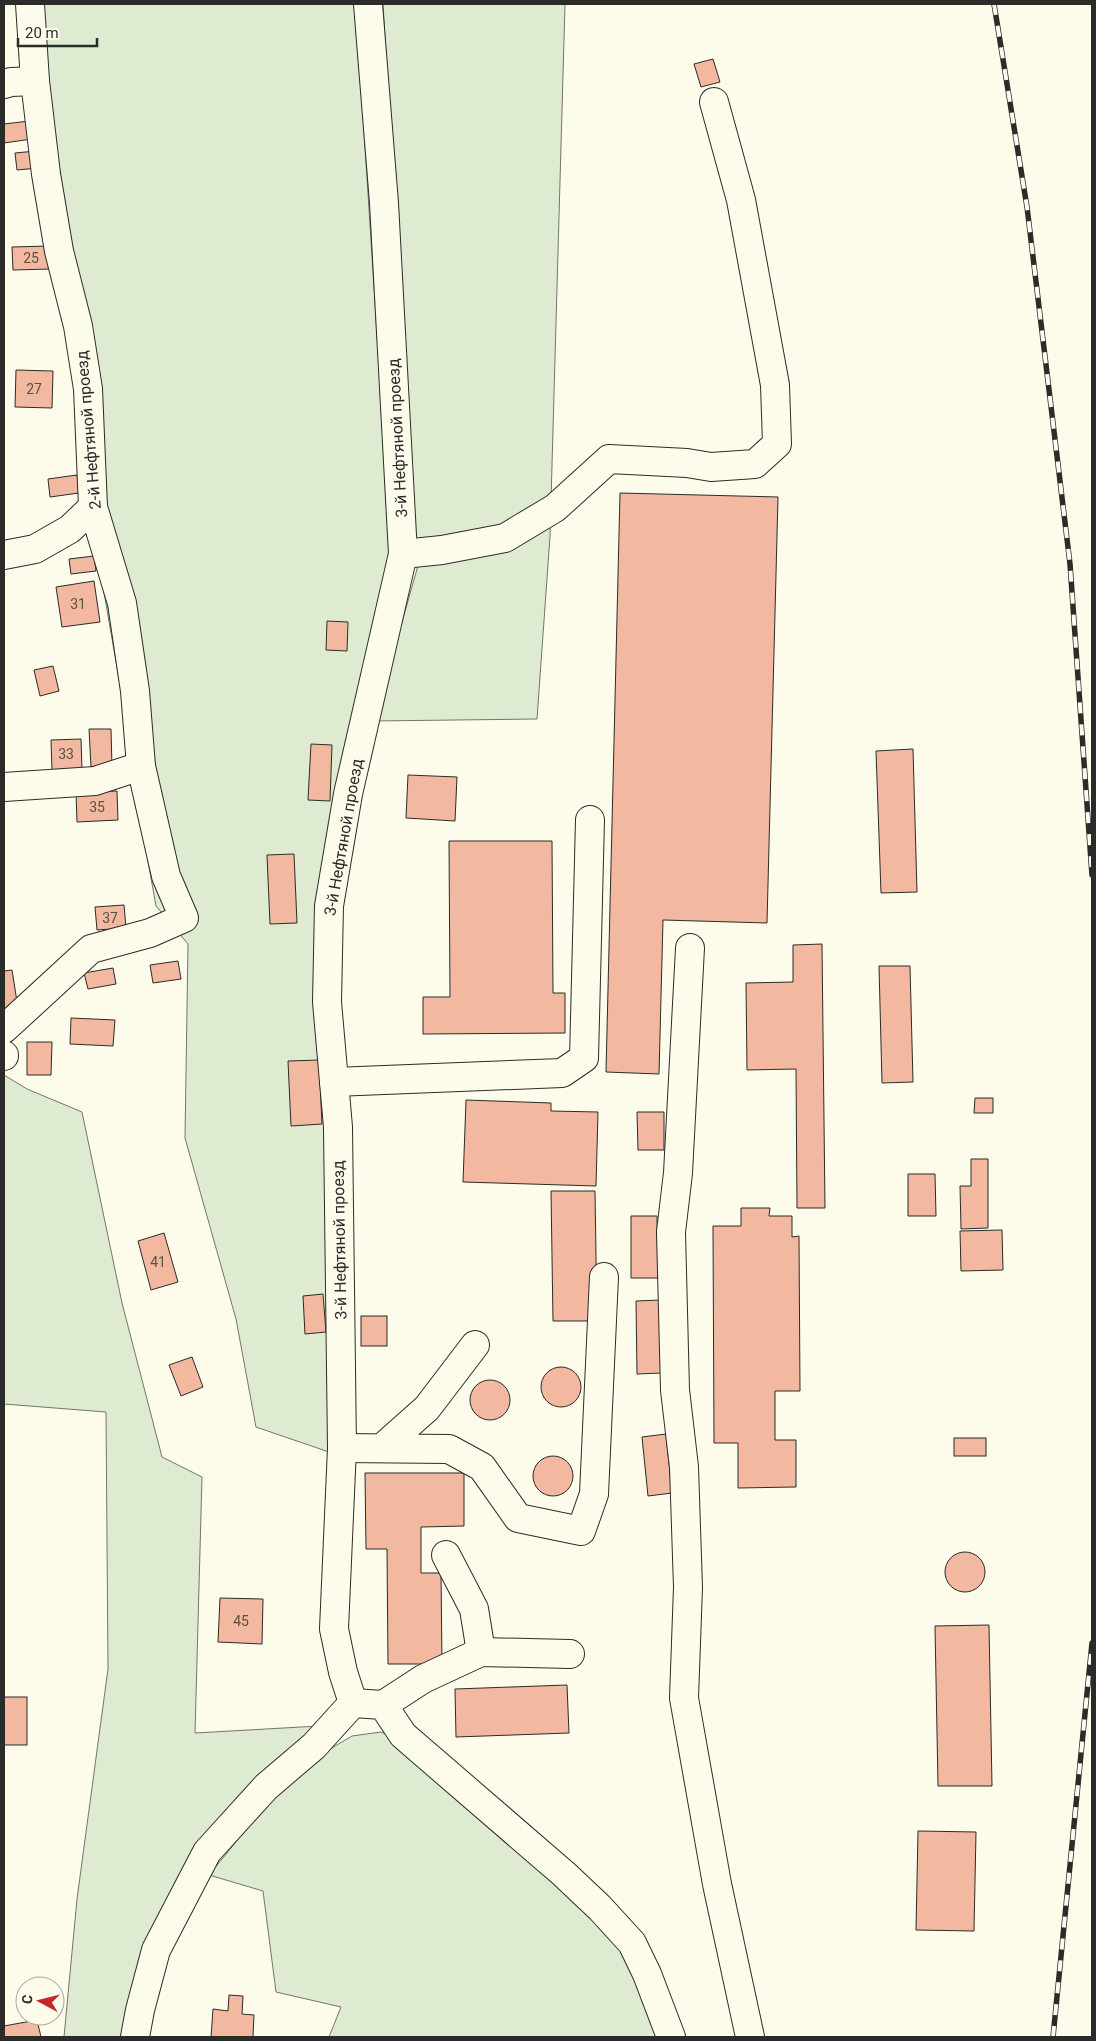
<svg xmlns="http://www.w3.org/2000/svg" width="1096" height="2041" font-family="Roboto,sans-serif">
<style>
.green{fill:#deebd1;stroke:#74746e}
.building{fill:#f2b8a0;stroke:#2b2b2b}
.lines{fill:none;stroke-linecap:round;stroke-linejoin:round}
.minor-casing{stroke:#2b2b2b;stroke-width:30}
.minor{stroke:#fdfbea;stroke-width:28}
.rail-casing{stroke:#2b2b2b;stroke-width:5.5}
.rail{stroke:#fdfbea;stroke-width:4;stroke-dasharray:11;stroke-linecap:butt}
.labels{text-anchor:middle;stroke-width:4;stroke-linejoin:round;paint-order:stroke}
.number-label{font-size:14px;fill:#5d4e48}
.street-label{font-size:16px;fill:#2b2b2b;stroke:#fdfbea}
</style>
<rect width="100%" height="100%" fill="#fdfbea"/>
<g class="green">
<polygon points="24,4 356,4 391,556 338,792 329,1130 329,1452 256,1427 236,1319 185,1138 188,944 156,906 132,772 123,702 94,535"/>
<polygon points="383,4 565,4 550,536 537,719 374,721 417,569"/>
<polygon points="4,1075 27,1089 82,1112 122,1303 162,1457 202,1477 195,1733 319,1726 200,1845 127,2037 64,2037 77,1899 108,1669 106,1412 4,1404"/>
<polygon points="381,1732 401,1740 601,1923 622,1948 657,2037 329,2037 341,2007 276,1992 263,1891 209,1875 275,1794 325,1752 352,1736"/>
</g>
<g class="building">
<polygon points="713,59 720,82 701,87 694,64"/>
<polygon points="29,121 32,139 4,143 4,124"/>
<polygon points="36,151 38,168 17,170 15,153"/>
<polygon points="49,246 50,269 13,270 12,247"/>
<polygon points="16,370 53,371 52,408 15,407"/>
<polygon points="77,475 79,493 50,497 48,479"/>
<polygon points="620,493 778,497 767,923 663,920 659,1074 606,1072"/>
<polygon points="94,556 96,571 71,574 69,559"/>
<polygon points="94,581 100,622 62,627 56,587"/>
<polygon points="327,621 348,622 347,651 326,650"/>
<polygon points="53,666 59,691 40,696 34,670"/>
<polygon points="89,729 111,729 112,767 91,767"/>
<polygon points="81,739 82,769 52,770 51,740"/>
<polygon points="311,744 332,745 330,801 308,800"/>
<polygon points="913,749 917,892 881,893 876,751"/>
<polygon points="408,775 457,777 455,821 406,818"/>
<polygon points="117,791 118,820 77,822 76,793"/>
<polygon points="449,841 552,841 553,993 565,993 565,1033 423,1034 423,997 450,997"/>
<polygon points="294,854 297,923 270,924 267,855"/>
<polygon points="124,905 126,928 97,930 95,907"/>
<polygon points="822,944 825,1208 797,1208 796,1069 747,1070 746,983 793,982 793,945"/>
<polygon points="178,961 181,979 153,983 150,965"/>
<polygon points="879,966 910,966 913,1082 882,1083"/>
<polygon points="113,968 116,984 88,989 84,973"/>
<polygon points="12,970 18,1008 4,1010 4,971"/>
<polygon points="71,1018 115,1020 113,1046 70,1044"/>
<polygon points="27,1042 52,1042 51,1075 27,1075"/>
<polygon points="319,1060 322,1124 291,1126 288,1061"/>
<polygon points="975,1098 993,1098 993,1113 974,1113"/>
<polygon points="466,1100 551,1103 551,1111 598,1112 596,1186 463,1182"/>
<polygon points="637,1112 664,1112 664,1150 638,1150"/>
<polygon points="971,1159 988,1159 988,1228 961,1229 960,1186 971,1186"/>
<polygon points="908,1174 935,1174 936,1216 908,1216"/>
<polygon points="551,1191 595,1191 597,1321 553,1321"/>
<polygon points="741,1208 770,1208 769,1216 792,1216 792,1237 799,1236 800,1391 775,1391 775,1440 796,1440 796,1487 738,1488 738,1443 714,1443 713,1226 741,1226"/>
<polygon points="631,1216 657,1216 658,1278 631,1278"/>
<polygon points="1002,1230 1003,1270 961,1271 960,1231"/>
<polygon points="164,1233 178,1282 151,1290 138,1241"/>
<polygon points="323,1294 326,1332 305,1334 303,1296"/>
<polygon points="661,1300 661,1373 637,1374 636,1301"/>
<rect x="361" y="1316" width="26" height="30"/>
<polygon points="192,1357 203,1387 181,1396 169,1365"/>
<circle cx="561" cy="1387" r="20"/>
<circle cx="490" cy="1400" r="20"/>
<polygon points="666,1434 672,1493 648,1496 642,1437"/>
<rect x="954" y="1438" width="32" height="18"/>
<circle cx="553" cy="1476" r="20"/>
<polygon points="365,1473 464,1473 464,1526 421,1527 421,1573 441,1573 442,1664 388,1664 387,1549 366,1549"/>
<circle cx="965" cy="1572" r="20"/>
<polygon points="220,1598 263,1599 262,1644 218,1642"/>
<polygon points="989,1625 992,1786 938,1786 935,1626"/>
<polygon points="567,1685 569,1733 456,1737 455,1689"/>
<rect x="4" y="1697" width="23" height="48"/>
<polygon points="918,1831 976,1832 974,1931 916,1930"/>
<polygon points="229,1995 243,1996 242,2014 254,2015 253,2037 211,2037 213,2009 228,2011"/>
<polygon points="37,2020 41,2037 4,2037 4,2026"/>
</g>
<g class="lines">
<defs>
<g id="minor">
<polyline points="4,84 11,82 35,81"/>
<polyline points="403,554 442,550 505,538 555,508 609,459 687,463 711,467 755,464 777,444 775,385 741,200 714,102"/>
<polyline points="4,555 35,549 70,529 93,507"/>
<polyline points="4,787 95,781 141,766"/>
<polyline points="690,948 678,1173 671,1232 675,1390 684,1467 688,1587 684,1698 717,1884 750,2037"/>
<polyline points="4,1029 91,949 150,933 184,918 166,876 141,766 135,691 122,603 93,507 88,389 78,326 59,251 46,174 35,81 30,4"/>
<polyline points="4,1055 4,1056"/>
<polyline points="334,1082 562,1073 584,1058 590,820"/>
<polyline points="342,1448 449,1449 482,1467 518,1518 581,1531 594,1494 604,1277"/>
<polyline points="382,1448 427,1408 475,1345"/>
<polyline points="446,1555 474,1609 481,1652"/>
<polyline points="353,1703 343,1672 334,1629 342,1448 338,1127 327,1002 329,906 348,794 403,554 384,203 368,4"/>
<polyline points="353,1703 383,1705 403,1735 564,1874 600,1908 632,1943 647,1974 671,2037"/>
<polyline points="383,1705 423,1679 481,1652 570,1654"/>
<polyline points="135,2037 140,2010 156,1950 207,1852 266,1787 314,1746 353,1703"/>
</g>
</defs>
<use href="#minor" class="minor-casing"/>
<use href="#minor" class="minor"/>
<defs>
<g id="rail">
<polyline points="994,4 1027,207 1070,564 1092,875"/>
<polyline points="1053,2037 1092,1643"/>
</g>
</defs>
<use href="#rail" class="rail-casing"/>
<use href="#rail" class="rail"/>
</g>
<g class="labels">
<g class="number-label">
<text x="31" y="263">25</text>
<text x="34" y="394">27</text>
<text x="78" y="609">31</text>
<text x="66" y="759">33</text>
<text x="97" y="812">35</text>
<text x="110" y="923">37</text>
<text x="158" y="1267">41</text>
<text x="241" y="1626">45</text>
</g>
<g class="street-label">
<text transform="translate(88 430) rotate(-95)" y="6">2-й Нефтяной проезд</text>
<text transform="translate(397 438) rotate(-93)" y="6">3-й Нефтяной проезд</text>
<text transform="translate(343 837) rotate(-80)" y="6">3-й Нефтяной проезд</text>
<text transform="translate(339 1240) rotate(-91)" y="6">3-й Нефтяной проезд</text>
</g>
</g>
<rect width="1096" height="2041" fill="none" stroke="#2b2b2b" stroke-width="10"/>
<g transform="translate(40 2001) rotate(277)"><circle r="24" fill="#fdfbea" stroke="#a9a89e"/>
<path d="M0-4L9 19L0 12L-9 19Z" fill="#c62828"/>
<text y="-8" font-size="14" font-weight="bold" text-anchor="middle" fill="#2b2b2b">С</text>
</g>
<path d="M18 38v8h79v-8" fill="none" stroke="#2b2b2b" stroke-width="2.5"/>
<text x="25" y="38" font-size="15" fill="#2b2b2b" stroke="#fdfbea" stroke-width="4" paint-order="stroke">20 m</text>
</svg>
